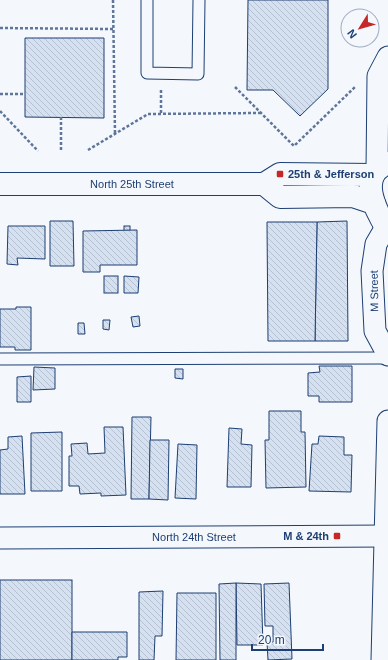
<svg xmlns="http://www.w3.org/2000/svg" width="388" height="660" font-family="Arial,sans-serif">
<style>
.building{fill:url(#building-back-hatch);stroke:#1d3f73}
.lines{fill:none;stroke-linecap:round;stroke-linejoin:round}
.lane-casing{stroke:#1d3f73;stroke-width:13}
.street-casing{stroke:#1d3f73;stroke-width:23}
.secondary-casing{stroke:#1d3f73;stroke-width:24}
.path{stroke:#5e769c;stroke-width:2.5;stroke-dasharray:3 2;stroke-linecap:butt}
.lane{stroke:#f4f7fb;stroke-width:11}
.street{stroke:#f4f7fb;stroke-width:21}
.secondary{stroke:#f4f7fb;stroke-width:22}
.poi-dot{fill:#c62828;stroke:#f4f7fb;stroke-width:1.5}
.labels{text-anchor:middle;stroke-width:3;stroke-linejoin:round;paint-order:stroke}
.poi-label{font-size:11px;font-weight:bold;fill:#1d3f73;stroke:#f4f7fb;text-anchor:start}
.street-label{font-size:11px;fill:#1d3f73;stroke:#f4f7fb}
</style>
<defs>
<pattern id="building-back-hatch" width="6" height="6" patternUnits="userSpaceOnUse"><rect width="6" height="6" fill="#d5e0f0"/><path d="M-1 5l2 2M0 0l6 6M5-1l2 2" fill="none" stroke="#b6c1d1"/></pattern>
</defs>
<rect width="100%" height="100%" fill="#f4f7fb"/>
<g class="building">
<polygon points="248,0 328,0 328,89 300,116 273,90 247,90"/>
<polygon points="25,38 104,38 104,118 25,117"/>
<polygon points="50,221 73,221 74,266 50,266"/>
<polygon points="347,221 348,341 315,341 317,222"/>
<polygon points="267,222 317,222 315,341 268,341"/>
<polygon points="8,226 45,226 45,259 17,258 18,265 7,264"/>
<rect x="124" y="226" width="6" height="5"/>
<polygon points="137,230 137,265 100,265 100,272 83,272 83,231"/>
<rect x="104" y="276" width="14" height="17"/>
<polygon points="124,276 139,277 138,293 124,293"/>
<polygon points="16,307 31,307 31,350 15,350 15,347 0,347 0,309 16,309"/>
<polygon points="139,316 140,326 133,327 131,317"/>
<polygon points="103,320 110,320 109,330 103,329"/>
<polygon points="78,323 84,323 85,334 78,334"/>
<polygon points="319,366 352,366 352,402 319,402 319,396 308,396 308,373 320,372"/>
<polygon points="34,367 55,368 55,389 33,390"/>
<polygon points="175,369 183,369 183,379 175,378"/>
<polygon points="31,376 31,402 17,402 17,377"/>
<polygon points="269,411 301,411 301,432 305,432 306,487 266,488 265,440 269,440"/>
<polygon points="132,417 151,417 149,499 131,499"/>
<polygon points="104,427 123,427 126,495 101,496 101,493 80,494 79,486 69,486 69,456 72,456 71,444 87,443 88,454 105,453"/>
<polygon points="229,428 242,429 241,444 252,445 251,487 227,487"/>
<polygon points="62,432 62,491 31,491 31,433"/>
<polygon points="22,436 25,494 0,494 0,450 8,449 8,437"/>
<polygon points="319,436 344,437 344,455 352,455 351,492 309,491 312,444 318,444"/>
<polygon points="150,440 169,440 168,500 149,499"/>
<polygon points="178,444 197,445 196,499 175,498"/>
<rect x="0" y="580" width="72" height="80"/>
<polygon points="236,583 261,584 263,645 237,645"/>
<polygon points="236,583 236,660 220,660 219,584"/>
<polygon points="289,583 292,659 268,660 267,642 273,642 273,626 265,626 264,584"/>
<polygon points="163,591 162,636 155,636 154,660 139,660 139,592"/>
<polygon points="177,593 216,593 216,660 176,660"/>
<polygon points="72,632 127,632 127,657 118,657 118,660 72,660"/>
</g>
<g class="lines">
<defs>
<g id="lane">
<polyline points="147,0 147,73 198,74 199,0"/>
<polyline points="0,359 388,358"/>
</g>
<g id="street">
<polyline points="377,170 378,76 388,57"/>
<polyline points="386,227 376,244 372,271 375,331 388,355"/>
<polyline points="0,538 388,536"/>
<polyline points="382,660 388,421"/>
</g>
<g id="secondary">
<path d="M388 163C357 175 375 210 388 230"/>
<polyline points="0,184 264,184 280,174 373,175"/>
<polyline points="264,184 280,197 353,196 374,203"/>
</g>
</defs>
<use href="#lane" class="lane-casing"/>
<use href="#street" class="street-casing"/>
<use href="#secondary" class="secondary-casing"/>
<g class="path">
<polyline points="113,0 115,133"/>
<polyline points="0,28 114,29"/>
<polyline points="235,87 294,146 355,87"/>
<polyline points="161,90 161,113"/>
<polyline points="0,94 25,94"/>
<polyline points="0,111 38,151"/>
<polyline points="61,150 61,117"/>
<polyline points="88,150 148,114 260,113"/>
</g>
<use href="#lane" class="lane"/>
<use href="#street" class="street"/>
<use href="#secondary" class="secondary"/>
</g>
<g class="poi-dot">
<rect x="276" y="170" width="8" height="8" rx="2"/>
<rect x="333" y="532" width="8" height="8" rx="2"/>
</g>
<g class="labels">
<g class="poi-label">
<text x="288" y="178">25th &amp; Jefferson</text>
<text x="329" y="540" text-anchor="end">M &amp; 24th</text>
</g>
<g class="street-label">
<text x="132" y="188">North 25th Street</text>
<text transform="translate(374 291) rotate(-91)" y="4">M Street</text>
<text x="194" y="541">North 24th Street</text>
</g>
</g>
<g transform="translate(360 28) rotate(233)"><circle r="19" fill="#f4f7fb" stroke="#9eadc5"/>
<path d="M0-3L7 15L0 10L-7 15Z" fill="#c62828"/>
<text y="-6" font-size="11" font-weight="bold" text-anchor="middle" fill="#1d3f73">N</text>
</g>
<path d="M252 644v6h71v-6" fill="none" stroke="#1d3f73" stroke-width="2"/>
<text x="258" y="644" font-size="12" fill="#1d3f73" stroke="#f4f7fb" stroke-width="3" paint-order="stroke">20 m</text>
</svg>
